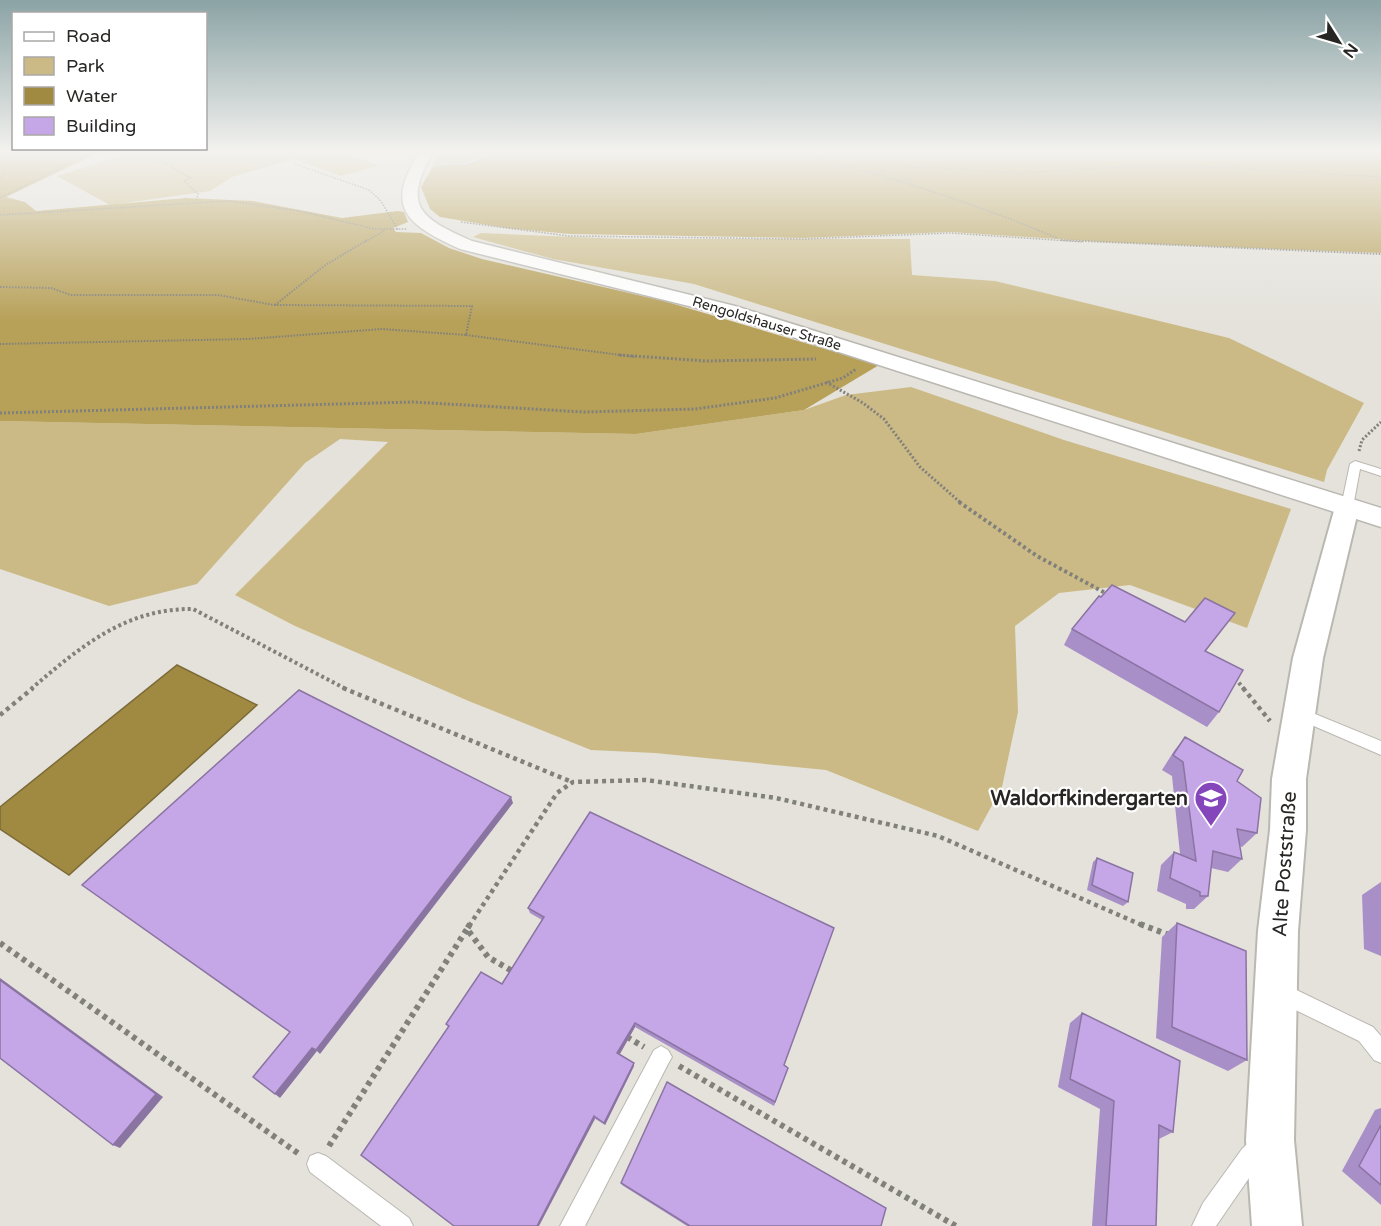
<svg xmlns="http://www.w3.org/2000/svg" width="1381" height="1226" font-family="'Varela Round',sans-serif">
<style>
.green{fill:#cbba86}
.forest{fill:#b7a058}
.water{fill:#a08941;stroke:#7c6b38;stroke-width:1.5}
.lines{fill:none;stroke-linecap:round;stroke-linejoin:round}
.lane-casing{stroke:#bab8b1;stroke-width:2}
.street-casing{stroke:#bab8b1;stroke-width:4}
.secondary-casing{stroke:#bab8b1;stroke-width:3}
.path-far5{stroke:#81807b;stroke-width:1.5;stroke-dasharray:1.5 1.5;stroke-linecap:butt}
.path-far4{stroke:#81807b;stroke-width:2;stroke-dasharray:1.5 1.5;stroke-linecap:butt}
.path-far3{stroke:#81807b;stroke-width:3;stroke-dasharray:2 2;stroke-linecap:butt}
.path-far2{stroke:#81807b;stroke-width:4;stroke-dasharray:3 3;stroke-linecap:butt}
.path-far1{stroke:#81807b;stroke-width:4.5;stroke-dasharray:4 4;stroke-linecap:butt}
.path{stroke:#81807b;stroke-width:6;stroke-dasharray:4.5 4.5;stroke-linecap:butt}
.lane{fill:#fff;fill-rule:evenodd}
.street{fill:#fff;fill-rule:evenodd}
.secondary{fill:#fff;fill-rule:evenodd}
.wall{fill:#a98fc7}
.shaded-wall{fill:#8a74a2}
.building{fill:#c5a6e7;stroke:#8a74a2;stroke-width:1.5}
.labels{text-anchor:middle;stroke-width:4.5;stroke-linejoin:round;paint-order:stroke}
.far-street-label{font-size:14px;fill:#272624;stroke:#fff}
.near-poi-label{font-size:20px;font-weight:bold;fill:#272624;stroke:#fff;text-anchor:end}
.near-street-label{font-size:20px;fill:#272624;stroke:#fff}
</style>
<rect width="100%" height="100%" fill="#e4e2db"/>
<g class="green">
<polygon points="138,151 340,151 379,166 341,176 293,159 232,177 210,191 110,205 57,176"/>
<polygon points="439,151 498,151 462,164 432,165"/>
<polygon points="481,233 625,239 910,239 912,275 995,281 1229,338 1364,403 1327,470 1324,482 694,284 553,259 473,237"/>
<polygon points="911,387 1064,440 1291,509 1247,628 1130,585 1059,593 1015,626 1018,712 1002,787 978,831 826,770 655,753 591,750 471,702 295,626 235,595 388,442 340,439 305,463 197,584 109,606 0,569 0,421 636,434 804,410 846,395"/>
</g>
<g class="forest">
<polygon points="0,151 102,151 6,197 25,202 36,211 186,198 253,201 342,218 398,211 404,212 408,222 393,228 396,232 421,233 449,248 482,259 664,301 879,365 804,410 636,434 0,421"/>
<polygon points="505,151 1381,151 1381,253 1101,242 950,232 803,238 570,234 506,228 440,217 430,209 421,187 433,166 466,165"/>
</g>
<polygon class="water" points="177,665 257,705 69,875 0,829 0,807"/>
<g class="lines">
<defs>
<g id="lane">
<polygon points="1355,461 1381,469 1381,476 1360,469 1353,507 1347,511 1341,507 1350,464"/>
<polygon points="1298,707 1381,741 1381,755 1293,717 1290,713 1293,709"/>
<polygon points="1282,983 1373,1027 1381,1036 1381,1063 1374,1060 1359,1041 1275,1000 1272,993 1275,986"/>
<polygon points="661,1046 668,1050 672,1057 668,1064 585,1226 560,1226 654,1050"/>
<polygon points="1259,1137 1267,1140 1270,1148 1267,1156 1258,1165 1216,1226 1192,1226 1203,1203 1242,1149 1251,1140"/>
<polygon points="318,1153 326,1156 409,1218 413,1226 381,1226 310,1172 307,1164 310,1156"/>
</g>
<polygon id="street" points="1347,499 1356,502 1359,507 1323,658 1306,779 1306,830 1298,931 1294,1140 1302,1226 1252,1226 1246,1140 1258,931 1270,830 1272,779 1293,658 1335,507 1338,502"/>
<path id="secondary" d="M420 151H434C401 206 420 218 472 241L735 306 1381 508V527L721 314 460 249C406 224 384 208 420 151Z"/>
</defs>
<use href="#lane" class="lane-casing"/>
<use href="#street" class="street-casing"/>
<use href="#secondary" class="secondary-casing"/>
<g class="path-far5">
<polyline points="143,151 191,178 184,181 198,194 196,201"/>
<polyline points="790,151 805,153"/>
<path d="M803 151C828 166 859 169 887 177 944 195 1001 214 1057 238"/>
<polyline points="0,155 5,155 8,165 0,180"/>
<polyline points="295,164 369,190 381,201 398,230"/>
<polyline points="437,166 465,165 503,151"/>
<polyline points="921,167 1022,173 1135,166 1218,167 1381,177"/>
<polyline points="874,171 921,167 947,151"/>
<polyline points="0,198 60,168 82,151"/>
<polyline points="0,215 229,201 299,211 375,229 407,229"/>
<polyline points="461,222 569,236 803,239 950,233 1084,242"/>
<polyline points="365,242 385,230"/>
</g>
<g class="path-far4">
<polyline points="1061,240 1381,254"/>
<polyline points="0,287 51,288 71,295 218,295 274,305 472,306 466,335 382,329 248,339 0,344"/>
<polyline points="275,305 324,266 367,240"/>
<polyline points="466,335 636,357"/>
</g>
<g class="path-far3">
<polyline points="619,355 706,361 816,359"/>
<polyline points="826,382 863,403 884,419 920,467 961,503"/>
<polyline points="0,413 413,402 584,412 695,409 775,398 843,378 856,369"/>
<polyline points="1359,451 1362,440 1381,422"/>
</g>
<g class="path-far2">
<polyline points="959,502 1037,556 1109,595"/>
<polyline points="1235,678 1244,689"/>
<path d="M31 689C80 647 126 608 193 609L346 689"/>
</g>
<g class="path-far1">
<polyline points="343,688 572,782"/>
<polyline points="1243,688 1270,721"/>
<polyline points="0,715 33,688"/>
<polyline points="469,926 557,793 573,782 646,780 776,798 938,836 1144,926"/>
</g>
<g class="path">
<polyline points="470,924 467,929 488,957 514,972"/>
<polyline points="1140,924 1169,935"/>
<polyline points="0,943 299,1154"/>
<polyline points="627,1037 644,1047"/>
<polyline points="679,1066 956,1226"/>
<polyline points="329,1146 467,929"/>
</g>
<use href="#lane" class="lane"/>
<use href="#street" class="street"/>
<use href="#secondary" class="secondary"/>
</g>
<g class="wall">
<polygon points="1235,613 1206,651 1219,712 1207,727 1064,645 1072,629 1185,622"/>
<polygon points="1185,737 1237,781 1257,833 1242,847 1240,846 1242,859 1228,872 1211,868 1208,896 1194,909 1186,909 1186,904 1157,891 1161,865 1174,852 1180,854 1172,776 1162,770 1174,751"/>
<polygon points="590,812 785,1065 788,1068 774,1106 635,1027 620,1054 634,1063 634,1066 605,1125 448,1027 446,1024 502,984 542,920 530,913 528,908"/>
<polygon points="1097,858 1128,902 1123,906 1087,890 1093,862"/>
<polygon points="1381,882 1381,956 1364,949 1362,895"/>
<polygon points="1177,923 1247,1060 1228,1071 1156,1038 1162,937"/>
<polygon points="1082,1013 1173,1132 1159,1139 1156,1226 1092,1226 1100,1109 1058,1087 1070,1023"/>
<polygon points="1381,1108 1381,1205 1342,1171 1375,1110"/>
<polygon points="621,1183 881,1226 687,1226 622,1185"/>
</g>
<g class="shaded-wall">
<polygon points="511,797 513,803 320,1054 316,1050"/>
<polygon points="0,978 163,1097 120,1148 113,1145 0,980"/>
<polygon points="635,1023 635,1027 618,1057 617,1053"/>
<polygon points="312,1048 317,1051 280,1098 275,1094"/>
<polygon points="634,1063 634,1066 605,1125 604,1123"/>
<polygon points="594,1116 595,1119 539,1226 537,1226"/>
</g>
<g class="building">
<polygon points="1112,585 1185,622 1205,598 1235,613 1205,651 1243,670 1219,712 1072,629 1099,596 1101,597"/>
<polygon points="299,690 511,797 316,1050 312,1048 275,1094 253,1077 290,1032 82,885"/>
<polygon points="1185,737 1243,770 1237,781 1261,798 1257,833 1237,829 1242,859 1213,851 1208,896 1200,896 1200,892 1170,878 1174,852 1196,861 1183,762 1173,755"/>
<polygon points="590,812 834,928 784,1065 788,1068 775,1102 635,1023 617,1053 634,1063 604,1123 594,1116 537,1226 454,1226 361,1155 449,1026 446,1024 481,972 502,984 544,917 528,908"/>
<polygon points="1097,858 1133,873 1128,902 1092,885"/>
<polygon points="1177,923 1246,951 1247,1060 1172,1027"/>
<polygon points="0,980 156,1094 113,1145 0,1058"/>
<polygon points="1082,1013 1180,1061 1173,1132 1159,1125 1156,1226 1106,1226 1114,1101 1070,1079"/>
<polygon points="667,1082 886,1208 881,1226 690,1226 621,1183"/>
<polygon points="1381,1125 1381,1185 1359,1166"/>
</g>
<linearGradient id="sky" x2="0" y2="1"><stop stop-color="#8ba3a5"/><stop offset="0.47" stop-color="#f3f2ef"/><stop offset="1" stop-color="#f3f2ef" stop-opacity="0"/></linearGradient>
<rect width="1381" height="322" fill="url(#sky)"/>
<defs>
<symbol id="school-pin" viewBox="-11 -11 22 30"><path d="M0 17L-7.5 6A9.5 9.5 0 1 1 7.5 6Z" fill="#8546bb" stroke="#fff"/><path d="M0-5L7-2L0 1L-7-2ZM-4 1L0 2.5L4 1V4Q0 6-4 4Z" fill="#fff"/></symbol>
</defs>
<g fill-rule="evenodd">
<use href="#school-pin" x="1192" y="779" width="38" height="52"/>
</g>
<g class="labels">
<g class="far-street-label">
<text transform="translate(767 323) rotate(17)" y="5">Rengoldshauser Straße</text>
</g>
<g class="near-poi-label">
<text x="1188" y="805">Waldorfkindergarten</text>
</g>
<g class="near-street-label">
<text transform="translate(1284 864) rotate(-86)" y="7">Alte Poststraße</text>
</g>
</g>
<rect x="12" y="12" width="195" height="138" fill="#ffffff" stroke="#a9a8a7" stroke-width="1.5"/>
<rect x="24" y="32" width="30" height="9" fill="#ffffff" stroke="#a9a8a7" stroke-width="1.5"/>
<text x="66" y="42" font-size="18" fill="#272624">Road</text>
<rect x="24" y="57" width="30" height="18" fill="#cbba86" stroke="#a9a8a7" stroke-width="1.5"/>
<text x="66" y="72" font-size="18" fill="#272624">Park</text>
<rect x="24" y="87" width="30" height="18" fill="#a08941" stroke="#a9a8a7" stroke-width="1.5"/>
<text x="66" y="102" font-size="18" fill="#272624">Water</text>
<rect x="24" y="117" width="30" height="18" fill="#c5a6e7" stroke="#a9a8a7" stroke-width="1.5"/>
<text x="66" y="132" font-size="18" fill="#272624">Building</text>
<g transform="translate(1339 42) rotate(127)" stroke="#ffffff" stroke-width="4.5" paint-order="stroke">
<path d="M0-4.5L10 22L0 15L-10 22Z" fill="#272624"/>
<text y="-9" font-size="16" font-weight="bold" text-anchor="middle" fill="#272624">N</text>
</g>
</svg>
